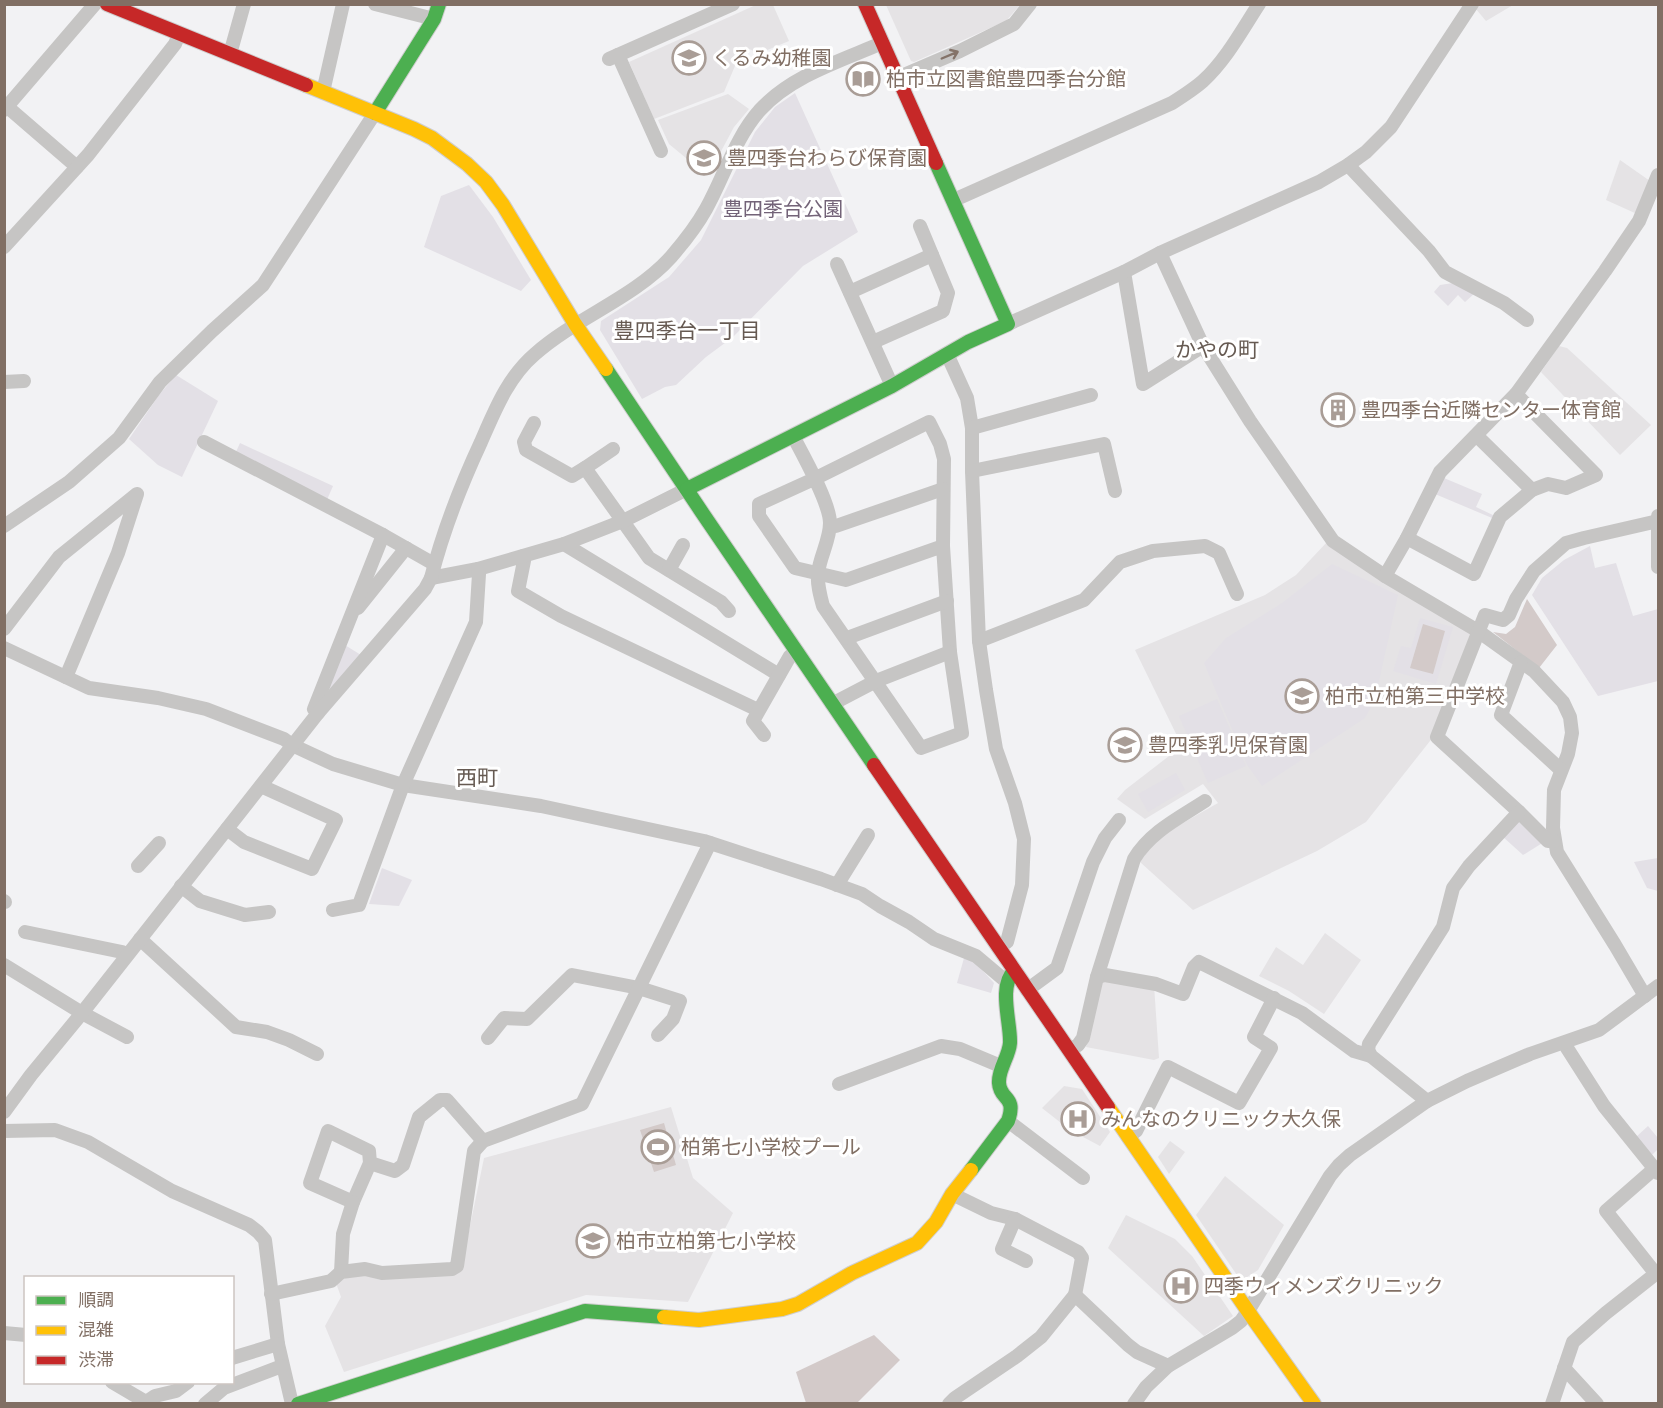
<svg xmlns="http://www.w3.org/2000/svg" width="1663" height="1408" font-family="'Nunito Sans','Noto Sans JP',sans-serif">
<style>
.built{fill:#e5e3e5}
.green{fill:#e3e0e6}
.water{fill:#d3cac9}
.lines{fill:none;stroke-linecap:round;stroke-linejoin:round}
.fast-casing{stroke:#cfcece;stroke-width:16}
.slow-casing{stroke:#cfcece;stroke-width:16}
.jam-casing{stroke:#cfcece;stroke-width:16}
.street{stroke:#c6c5c4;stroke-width:14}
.fast{stroke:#4caf50;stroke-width:14}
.slow{stroke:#ffc107;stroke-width:14}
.jam{stroke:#c62828;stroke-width:14}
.oneway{stroke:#847369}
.labels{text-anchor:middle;stroke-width:6;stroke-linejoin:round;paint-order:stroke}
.poi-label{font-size:20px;fill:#816f64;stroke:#fff;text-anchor:start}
.park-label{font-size:20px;fill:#736378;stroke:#fff}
.neighbourhood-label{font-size:21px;fill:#665a52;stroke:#fff}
</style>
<rect width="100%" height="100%" fill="#f2f2f4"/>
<g class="built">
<polygon points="758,4 773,5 789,41 760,53 743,47 724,92 654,119 629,62"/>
<polygon points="886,5 1020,5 1006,21 914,62 911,61"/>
<polygon points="1479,5 1513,5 1486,21 1476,9"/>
<polygon points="728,94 749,109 734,127 711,170 686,158 669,144 658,120"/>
<polygon points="1620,160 1650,181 1637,214 1606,200"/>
<polygon points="1559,346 1567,348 1651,425 1620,455 1541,372"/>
<polygon points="1327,542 1471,632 1430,741 1366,822 1317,851 1193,910 1140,862 1158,837 1218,803 1203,784 1145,819 1117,799 1125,790 1182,746 1135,650 1265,595 1296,575"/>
<polygon points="1325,933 1361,960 1324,1014 1289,991 1259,976 1276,947 1303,965"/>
<polygon points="1107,980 1154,985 1159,1058 1154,1060 1086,1047 1101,983"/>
<polygon points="1064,1086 1082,1089 1110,1132 1100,1146 1070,1130 1042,1108"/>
<polygon points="671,1107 693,1178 733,1213 688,1302 586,1295 344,1372 325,1326 341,1297 336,1283 351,1275 361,1273 379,1279 457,1274 461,1270 484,1158"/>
<polygon points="1170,1141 1185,1152 1169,1174 1158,1157"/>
<polygon points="1225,1176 1284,1225 1258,1270 1241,1281 1196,1215"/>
<polygon points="1126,1215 1175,1239 1192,1256 1233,1316 1204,1336 1108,1248"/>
</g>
<g class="green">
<polygon points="795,93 858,232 803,266 733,337 706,357 676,385 665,387 642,399 600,330 601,321 669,277 701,240 755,132 775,107"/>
<polygon points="469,185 493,217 531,280 521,291 424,247 441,196"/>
<polygon points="1453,283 1476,292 1465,302 1458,295 1448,306 1434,292 1440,285"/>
<polygon points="176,375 218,401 182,477 158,465 129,439 159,395"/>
<polygon points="240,443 333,486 326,502 235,454"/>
<polygon points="1444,478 1482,494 1476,507 1495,516 1492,518 1435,494"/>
<polygon points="1590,546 1595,568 1616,563 1633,616 1658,609 1658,681 1598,696 1532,595 1542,578 1564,560"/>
<polygon points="1332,564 1398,595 1375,700 1365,718 1262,786 1247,765 1204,663 1226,638 1282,603"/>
<polygon points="1420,618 1453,627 1436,684 1393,671 1401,646 1411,648"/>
<polygon points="340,642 361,655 322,701"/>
<polygon points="1217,699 1246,766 1208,783 1179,716"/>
<polygon points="1176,773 1185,790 1148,812 1138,794"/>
<polygon points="1515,821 1525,821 1544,842 1523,855 1502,836"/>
<polygon points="1658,858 1658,891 1647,888 1634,862"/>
<polygon points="382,868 412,880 399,906 369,904"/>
<polygon points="964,958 973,960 994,983 991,993 957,983"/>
<polygon points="1648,1126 1658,1138 1658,1149 1652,1155 1636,1137"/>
</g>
<g class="water">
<polygon points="1527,599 1557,645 1539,668 1493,632 1506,634 1515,627"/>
<polygon points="1423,624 1445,631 1433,674 1410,668"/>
<polygon points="664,1123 676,1165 654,1172 640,1130"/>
<polygon points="874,1335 900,1360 857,1403 806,1403 796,1372"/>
</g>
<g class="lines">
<defs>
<g id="fast">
<polyline points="375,113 434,19 439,4"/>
<polyline points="606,369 701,511 874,765"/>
<polyline points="687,489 892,386 968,342 1008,324 936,163"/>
<path d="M971 1170 1008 1121C1017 1095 1000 1101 999 1083 998 1069 1009 1057 1010 1043 1011 1023 998 987 1014 971"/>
<polyline points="298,1404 585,1311 664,1317"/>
</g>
<g id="slow">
<polyline points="306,85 414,129 432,138 467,164 486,182 503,205 575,324 606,369"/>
<polyline points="1108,1107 1252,1317 1314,1404"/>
<polyline points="664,1317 699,1320 782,1309 798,1304 852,1273 917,1243 936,1222 952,1194 971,1170"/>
</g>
<g id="jam">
<polyline points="107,4 306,85"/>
<polyline points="865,4 936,163"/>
<polyline points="874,765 1108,1107"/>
</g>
</defs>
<use href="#fast" class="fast-casing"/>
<use href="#slow" class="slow-casing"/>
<use href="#jam" class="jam-casing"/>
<g class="street">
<polyline points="375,4 434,19"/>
<polyline points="230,54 244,4"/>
<polyline points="618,55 661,151"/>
<polyline points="609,59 733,4"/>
<polyline points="897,78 960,51 1014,24 1030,4"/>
<polyline points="323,92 343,4"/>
<polyline points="4,104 77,167"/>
<polyline points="4,110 95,4"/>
<polyline points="1348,165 1429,251 1445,272 1504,303 1527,320"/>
<path d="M954 200 1172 103C1183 96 1194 89 1203 81 1226 60 1242 30 1259 4"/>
<polyline points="4,247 88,155 175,44 179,34"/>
<polyline points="1160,253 1203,346 1250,421 1333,541 1385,576 1478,631 1534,671 1563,702 1570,717 1572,733 1568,754 1554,790 1553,828 1557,852 1615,945 1645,996"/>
<polyline points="837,264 892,386"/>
<polyline points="1124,272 1143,384 1203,346"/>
<polyline points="850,292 932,255"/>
<polyline points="1008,324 1124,272 1160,253 1319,182 1348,165 1366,152 1391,127 1472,4"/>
<polyline points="873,342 943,311 948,293 920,226"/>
<polyline points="947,354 967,398 972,428 972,471 979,641 986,690 996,749 1015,803 1024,839 1022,885 1007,942 998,947"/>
<polyline points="4,382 24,381"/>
<polyline points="534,423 524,442 526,450 572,476 585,468 649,558 721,602 729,611"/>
<polyline points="972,428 1091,395"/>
<path d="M793 436C803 455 830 503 830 523 830 540 820 556 818 573 817 584 820 595 823 606L921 748 962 733 950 652 943 546 944 459 940 444 929 422 814 479 759 504V516L795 568 846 580 943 546"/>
<polyline points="1477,436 1532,490"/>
<polyline points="204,442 383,535 434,564"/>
<polyline points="585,468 613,449"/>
<polyline points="972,471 1104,444 1115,491"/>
<polyline points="1658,516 1658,567"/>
<polyline points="4,526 69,482 119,438 160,382 212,331 263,285 375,113"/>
<polyline points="830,526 836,526 943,489"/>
<polyline points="1407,538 1474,574 1500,517 1532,490 1548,484 1566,488 1596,475 1516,394"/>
<polyline points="564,544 779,675"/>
<polyline points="523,556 524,561 518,591 561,616 758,710"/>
<polyline points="669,570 683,545"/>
<polyline points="1385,576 1407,538 1440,472 1516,394 1605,271 1639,221 1658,175"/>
<polyline points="431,578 478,569 564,544 623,521 687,489"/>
<polyline points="358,608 406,548"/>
<polyline points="4,629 59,557 137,494 118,553 66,677"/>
<polyline points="847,638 947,601"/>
<polyline points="979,641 1084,600 1120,562 1153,551 1205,546 1219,553 1237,594"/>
<polyline points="4,648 89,688 158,698 206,709 284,739 292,745 333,764 403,785 541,806 704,841 821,879 862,894 880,906 909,922 934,939 976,956 1008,983"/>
<polyline points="1521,662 1501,715 1561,770"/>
<polyline points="832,704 876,681 950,652"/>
<polyline points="318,713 314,709 383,535"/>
<polyline points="764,735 753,721 790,656 797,652"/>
<polyline points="227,829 244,842 312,869 336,820 261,786"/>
<polyline points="1554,841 1548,841 1519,812 1437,737 1485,615 1503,620 1509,615 1516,599 1534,571 1566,543 1584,538 1658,521"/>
<polyline points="138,866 159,843"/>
<polyline points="837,885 868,835"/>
<polyline points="181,886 200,901 245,915 269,912"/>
<polyline points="4,901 5,902"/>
<polyline points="333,910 359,905 403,785 476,622 479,574 478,569"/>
<polyline points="25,932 122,952 127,955"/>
<polyline points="140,939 236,1027 267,1032 289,1040 317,1054"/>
<polyline points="4,965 82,1013 127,1037"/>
<polyline points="1097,977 1105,975 1156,984 1183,994 1194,967 1199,962 1302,1013 1354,1051 1371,1056"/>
<polyline points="1027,990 1057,968 1093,862 1105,838 1119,820"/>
<polyline points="488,1038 504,1018 527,1019 572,975 639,988 680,1001 673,1019 658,1035"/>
<polyline points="1566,1043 1567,1048 1604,1106 1658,1173"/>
<path d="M1070 1050 1078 1045 1083 1038 1097 977 1134 859C1150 832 1179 818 1205 801"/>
<polyline points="839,1084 941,1046 960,1049 1003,1067"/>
<polyline points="1427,1101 1371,1056 1368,1050 1369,1044 1443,927 1453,888 1469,866 1519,812"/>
<path d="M4 1112 31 1075 82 1013 318 713 425 589 431 578C443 531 461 485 481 442 495 410 508 377 535 354 577 317 634 298 671 257 684 242 696 227 706 209 724 177 735 138 760 110 791 76 840 61 882 43"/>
<polyline points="1008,1121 1083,1178"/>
<polyline points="4,1131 55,1130 88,1142 172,1191 249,1225 258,1232 265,1240 278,1344 292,1404"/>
<polyline points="1128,1137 1136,1131 1168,1067 1239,1103 1271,1048 1254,1037 1274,998"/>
<polyline points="370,1163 353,1202 310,1183 328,1131 369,1151 370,1163 395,1171 403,1165 419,1117 440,1100 447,1100 483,1141"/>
<polyline points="1654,1169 1606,1211 1656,1274"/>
<polyline points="952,1194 991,1213 1015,1219 1078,1252 1082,1258 1075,1295"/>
<polyline points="1015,1219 1002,1249 1026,1261"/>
<polyline points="341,1272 343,1234 353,1202"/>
<polyline points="271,1294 331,1281 341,1272 365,1269 382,1273 452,1269 457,1266 474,1151 483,1141 582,1104 710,843"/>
<polyline points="4,1333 26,1335"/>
<polyline points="232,1358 278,1344"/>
<polyline points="1564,1368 1597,1404"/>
<polyline points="112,1382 146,1402"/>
<polyline points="147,1404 146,1402 155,1396 176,1391 188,1382"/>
<polyline points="205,1404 224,1388 282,1366"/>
<polyline points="949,1404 955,1398 1017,1356 1041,1337 1075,1295 1128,1345 1137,1352 1168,1366"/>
<polyline points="1134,1404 1146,1387 1168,1366 1232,1328 1241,1321 1248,1311 1330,1176 1339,1165 1350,1155 1427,1101 1467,1081 1530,1054 1599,1030 1658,986"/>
<polyline points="1552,1404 1573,1342 1606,1313 1658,1272"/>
</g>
<use href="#fast" class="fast"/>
<use href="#slow" class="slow"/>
<use href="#jam" class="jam"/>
</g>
<defs><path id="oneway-shaft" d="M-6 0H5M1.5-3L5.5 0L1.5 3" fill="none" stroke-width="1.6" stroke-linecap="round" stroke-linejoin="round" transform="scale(1.5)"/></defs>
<use class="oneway" href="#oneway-shaft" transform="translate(950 55) rotate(-23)"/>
<defs>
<symbol id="school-ring" viewBox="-11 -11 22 22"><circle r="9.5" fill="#fff" stroke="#a99d96" stroke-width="1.5"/><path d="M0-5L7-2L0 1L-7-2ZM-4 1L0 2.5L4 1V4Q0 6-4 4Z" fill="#a99d96"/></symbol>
<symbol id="library-ring" viewBox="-11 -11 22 22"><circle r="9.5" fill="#fff" stroke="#a99d96" stroke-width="1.5"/><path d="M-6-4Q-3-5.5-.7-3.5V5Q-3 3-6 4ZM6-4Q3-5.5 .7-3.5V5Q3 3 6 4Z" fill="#a99d96"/></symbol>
<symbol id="building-ring" viewBox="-11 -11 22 22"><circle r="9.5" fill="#fff" stroke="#a99d96" stroke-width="1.5"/><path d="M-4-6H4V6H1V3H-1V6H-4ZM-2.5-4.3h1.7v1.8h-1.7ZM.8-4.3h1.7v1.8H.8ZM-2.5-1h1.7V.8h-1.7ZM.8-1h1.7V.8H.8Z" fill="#a99d96"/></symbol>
<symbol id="hospital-ring" viewBox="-11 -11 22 22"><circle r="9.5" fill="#fff" stroke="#a99d96" stroke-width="1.5"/><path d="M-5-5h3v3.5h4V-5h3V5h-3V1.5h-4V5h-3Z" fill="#a99d96"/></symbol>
<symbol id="stadium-ring" viewBox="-11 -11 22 22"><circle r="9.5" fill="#fff" stroke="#a99d96" stroke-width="1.5"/><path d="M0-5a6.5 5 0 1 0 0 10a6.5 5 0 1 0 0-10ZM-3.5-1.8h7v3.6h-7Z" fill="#a99d96"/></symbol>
</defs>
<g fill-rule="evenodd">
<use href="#school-ring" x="670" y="39" width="38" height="38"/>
<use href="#library-ring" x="844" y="60" width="38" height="38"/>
<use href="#school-ring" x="685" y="139" width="38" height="38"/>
<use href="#building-ring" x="1319" y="391" width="38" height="38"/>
<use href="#school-ring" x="1283" y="677" width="38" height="38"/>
<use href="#school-ring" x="1106" y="726" width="38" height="38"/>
<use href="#hospital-ring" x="1059" y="1100" width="38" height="38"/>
<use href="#stadium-ring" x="639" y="1128" width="38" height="38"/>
<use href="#school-ring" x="574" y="1222" width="38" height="38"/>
<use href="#hospital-ring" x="1162" y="1267" width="38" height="38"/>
</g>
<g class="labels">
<g class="poi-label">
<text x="712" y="65">くるみ幼稚園</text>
<text x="886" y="86">柏市立図書館豊四季台分館</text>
<text x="727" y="165">豊四季台わらび保育園</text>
<text x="1361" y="417">豊四季台近隣センター体育館</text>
<text x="1325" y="703">柏市立柏第三中学校</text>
<text x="1148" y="752">豊四季乳児保育園</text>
<text x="1101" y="1126">みんなのクリニック大久保</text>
<text x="681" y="1154">柏第七小学校プール</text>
<text x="616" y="1248">柏市立柏第七小学校</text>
<text x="1204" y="1293">四季ウィメンズクリニック</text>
</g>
<g class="park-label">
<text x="783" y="216">豊四季台公園</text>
</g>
<g class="neighbourhood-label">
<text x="687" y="338">豊四季台一丁目</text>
<text x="1217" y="357">かやの町</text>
<text x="477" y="785">西町</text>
</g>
</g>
<rect width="1663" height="1408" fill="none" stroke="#816f64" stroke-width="12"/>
<rect x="24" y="1276" width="210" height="108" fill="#ffffff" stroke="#cdc5c1" stroke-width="1.5"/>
<rect x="36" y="1296" width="30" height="9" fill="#4caf50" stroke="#cdc5c1" stroke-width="1.5"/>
<text x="78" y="1306" font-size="18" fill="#816f64">順調</text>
<rect x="36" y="1326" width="30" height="9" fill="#ffc107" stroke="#cdc5c1" stroke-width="1.5"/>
<text x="78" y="1336" font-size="18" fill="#816f64">混雑</text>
<rect x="36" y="1356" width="30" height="9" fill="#c62828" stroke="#cdc5c1" stroke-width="1.5"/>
<text x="78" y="1366" font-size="18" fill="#816f64">渋滞</text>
</svg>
